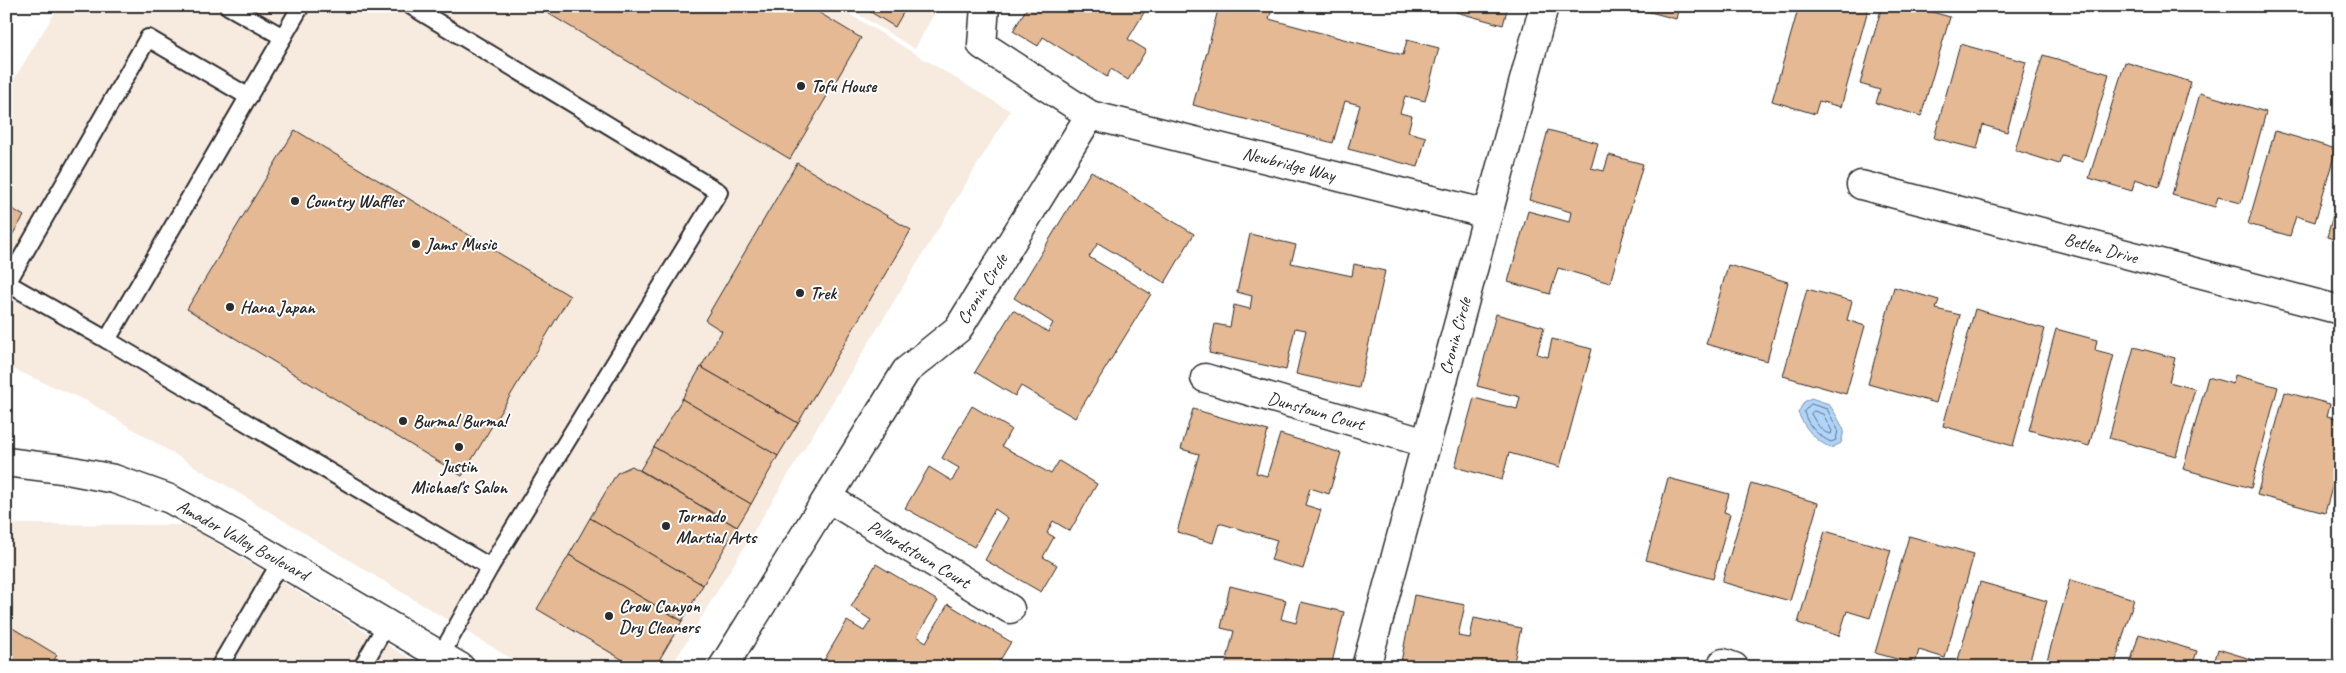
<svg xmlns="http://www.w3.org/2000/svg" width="2346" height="673" font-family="Caveat,sans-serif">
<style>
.built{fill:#f7eadf}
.water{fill:#b1d5fa;stroke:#7b91a7}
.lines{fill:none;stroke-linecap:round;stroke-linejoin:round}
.shore{stroke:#616f7e;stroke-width:1}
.building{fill:#e4b994;stroke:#2b2b2b}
.service-casing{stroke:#2b2b2b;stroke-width:20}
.minor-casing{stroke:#2b2b2b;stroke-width:31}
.service{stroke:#fff;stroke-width:16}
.minor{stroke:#fff;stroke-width:28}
.poi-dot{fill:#2b2b2b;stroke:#fff;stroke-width:2}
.labels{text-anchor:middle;stroke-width:4;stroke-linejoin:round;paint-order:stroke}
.poi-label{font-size:18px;font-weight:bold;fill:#2b2b2b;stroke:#fff;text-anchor:start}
.street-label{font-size:18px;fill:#2b2b2b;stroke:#fff}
</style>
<rect width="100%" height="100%" fill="#fff"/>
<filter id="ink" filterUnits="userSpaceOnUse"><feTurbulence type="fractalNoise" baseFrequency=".02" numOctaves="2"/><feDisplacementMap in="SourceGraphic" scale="10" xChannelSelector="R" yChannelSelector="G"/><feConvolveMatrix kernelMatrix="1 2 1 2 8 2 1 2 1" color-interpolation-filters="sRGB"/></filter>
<g filter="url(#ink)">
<g class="built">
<polygon points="59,6 836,6 1010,111 671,667 525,667 87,401 6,366 6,92"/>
<polygon points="845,6 938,6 915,49"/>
<polygon points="6,524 186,525 425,667 6,667"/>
</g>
<path class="water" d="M1811 398 1829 404 1836 415 1844 430 1841 443 1831 448C1815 440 1806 430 1798 413L1804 402Z"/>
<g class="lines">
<g class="shore">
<path d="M1811 404 1827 409 1838 430 1836 440 1831 442C1819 437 1807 425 1804 412Z"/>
<path d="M1814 411 1823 414 1832 431 1831 434C1821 433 1816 422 1811 414Z"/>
</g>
</g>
<g class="building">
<polygon points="536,6 808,6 861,38 790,159"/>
<polygon points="861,6 907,6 895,27"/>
<polygon points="1028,6 1148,6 1128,39 1146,50 1128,80 1111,69 1107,77 1043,37 1038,46 1013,31"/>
<polygon points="1219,6 1273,6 1269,19 1403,55 1407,40 1439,48 1425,101 1405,96 1400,113 1412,116 1408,132 1426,137 1418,167 1348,149 1360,105 1345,101 1333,143 1193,105"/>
<polygon points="1458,6 1508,6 1503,25 1456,12"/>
<polygon points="1628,6 1679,6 1676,19"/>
<polygon points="1799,6 1869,6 1841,107 1819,101 1815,114 1772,101"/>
<polygon points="1882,6 1911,6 1950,17 1921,116 1876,103 1880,90 1860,84"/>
<polygon points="1960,44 2026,62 2007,132 1983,125 1977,149 1934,138"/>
<polygon points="2043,55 2109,74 2083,162 2062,156 2059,164 2015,150"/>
<polygon points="2125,62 2191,82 2159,187 2135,179 2132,191 2089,178"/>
<polygon points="2200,93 2266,112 2241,203 2218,197 2215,207 2172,195"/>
<polygon points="295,130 570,296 462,476 187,309"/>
<polygon points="1548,130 1598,143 1591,168 1604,171 1609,155 1643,164 1610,283 1558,268 1550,294 1508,282 1528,211 1569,222 1571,212 1529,200"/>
<polygon points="2275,131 2336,149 2315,222 2296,216 2290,236 2248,224"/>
<polygon points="797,163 911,230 798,423 701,367 722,331 705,320"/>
<polygon points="1091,171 1194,234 1165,283 1098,243 1089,257 1151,294 1075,418 1021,386 1015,396 975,372 1013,310 1048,332 1053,323 1014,298"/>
<polygon points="2340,189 2340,241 2327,237"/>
<polygon points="6,205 24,216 6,245"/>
<polygon points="1250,234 1296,245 1291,263 1352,276 1354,264 1385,271 1359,388 1296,374 1306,330 1295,328 1286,370 1209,353 1215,324 1230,327 1234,305 1250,309 1252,296 1237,292"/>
<polygon points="1728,265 1788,282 1767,361 1706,344"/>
<polygon points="1894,287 1939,300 1936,309 1960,315 1936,403 1868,384"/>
<polygon points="1807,289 1852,301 1847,320 1865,326 1846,394 1783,376"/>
<polygon points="1975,309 2045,329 2013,446 1943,426"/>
<polygon points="1496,314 1544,327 1537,354 1548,357 1552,339 1592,349 1560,467 1509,453 1502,480 1455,467 1474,398 1517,409 1520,397 1477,386"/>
<polygon points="2056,329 2097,340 2095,350 2114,355 2089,446 2029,430"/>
<polygon points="2134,347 2175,358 2169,382 2195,389 2176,456 2109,438"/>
<polygon points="701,367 798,423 778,456 682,399"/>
<polygon points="2235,375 2278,387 2251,488 2183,469 2208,377 2233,384"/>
<polygon points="2285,392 2330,404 2327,416 2340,419 2340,458 2325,513 2257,495"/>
<polygon points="682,399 778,456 751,504 654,447"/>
<polygon points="972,406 1011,429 1002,446 1051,474 1059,461 1097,484 1070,531 1053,521 1047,533 1054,537 1043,557 1057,565 1041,592 985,560 1008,518 995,509 974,547 905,508 929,467 952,481 959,468 942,458"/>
<polygon points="1193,409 1268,431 1256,473 1267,476 1280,434 1341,453 1329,494 1310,488 1305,505 1321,510 1303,569 1271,560 1277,540 1219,523 1213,543 1177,532 1199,454 1181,449"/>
<polygon points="654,447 751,504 737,527 640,470"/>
<polygon points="632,466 737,527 703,585 590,518 617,473"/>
<polygon points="1668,478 1729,494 1724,512 1730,514 1713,579 1646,560"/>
<polygon points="1751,483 1818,503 1790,601 1722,582"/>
<polygon points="590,518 703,585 682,621 569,555"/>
<polygon points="1825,531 1891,550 1870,618 1847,611 1839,636 1798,623"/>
<polygon points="1909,536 1974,554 1945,658 1919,650 1915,664 1875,653"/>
<polygon points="569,555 682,621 655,667 635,667 537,609"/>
<polygon points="876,564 938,601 917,636 926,642 948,604 1011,642 996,667 820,667 847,621 864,631 871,620 851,607"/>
<polygon points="2070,580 2134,599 2114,667 2045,667"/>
<polygon points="1980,582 2047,601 2028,667 1956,667"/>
<polygon points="1230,586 1286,600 1281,619 1296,623 1301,602 1344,612 1331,667 1319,667 1285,659 1284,667 1225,667 1234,631 1221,628"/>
<polygon points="1414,595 1465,605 1458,636 1470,638 1474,618 1521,628 1513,667 1400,667"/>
<polygon points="6,624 57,655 50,667 6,667"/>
<polygon points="2139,634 2197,651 2192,667 2129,667"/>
<polygon points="2218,649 2277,667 2213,667"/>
<polygon points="2338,650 2340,650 2340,667 2333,667"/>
</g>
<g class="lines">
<defs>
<g id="service">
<polyline points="228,6 283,37"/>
<polyline points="301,6 107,340 490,567 719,192 411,6"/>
<polyline points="107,340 7,283 148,38 249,97"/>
<polyline points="441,655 490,567"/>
<polyline points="219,667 281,561"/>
<polyline points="362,667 387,623"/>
</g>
<g id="minor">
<polyline points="1090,115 1488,214"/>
<polyline points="1861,185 2340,310"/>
<polyline points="1205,378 1426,443"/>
<polyline points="6,462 62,469 114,479 170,499 234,534 460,667"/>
<polyline points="828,498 1010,609"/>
<polyline points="1723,663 1734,667"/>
<polyline points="723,667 906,371 958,329 1090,115 982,45 985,6"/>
<polyline points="1366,667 1544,6"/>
</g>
</defs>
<use href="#service" class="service-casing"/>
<use href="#minor" class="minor-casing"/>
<use href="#service" class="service"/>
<use href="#minor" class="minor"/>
</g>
</g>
<g class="poi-dot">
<circle cx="801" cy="86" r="5"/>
<circle cx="295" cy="201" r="5"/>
<circle cx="416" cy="244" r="5"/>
<circle cx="800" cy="293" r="5"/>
<circle cx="230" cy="307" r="5"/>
<circle cx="403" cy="421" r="5"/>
<circle cx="459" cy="447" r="5"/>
<circle cx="666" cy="526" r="5"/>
<circle cx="609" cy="616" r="5"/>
</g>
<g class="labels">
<g class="poi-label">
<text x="811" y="92">Tofu House</text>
<text x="305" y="207">Country Waffles</text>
<text x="426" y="250">Jams Music</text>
<text x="810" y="299">Trek</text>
<text x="240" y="313">Hana Japan</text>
<text x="413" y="427">Burma! Burma!</text>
<text x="459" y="472" text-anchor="middle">Justin<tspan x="459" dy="21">Michael's Salon</tspan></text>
<text x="676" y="522">Tornado<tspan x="676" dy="21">Martial Arts</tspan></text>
<text x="619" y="612">Crow Canyon<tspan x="619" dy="21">Dry Cleaners</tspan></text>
</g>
<g class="street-label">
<text transform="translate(1289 164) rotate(14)" y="6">Newbridge Way</text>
<text transform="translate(2101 248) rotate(15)" y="6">Betlen Drive</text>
<text transform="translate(982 289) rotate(-58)" y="6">Cronin Circle</text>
<text transform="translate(1455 336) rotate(-75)" y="6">Cronin Circle</text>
<text transform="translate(1316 411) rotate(16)" y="6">Dunstown Court</text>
<text transform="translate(243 540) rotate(29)" y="6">Amador Valley Boulevard</text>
<text transform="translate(919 554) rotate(31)" y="6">Pollardstown Court</text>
</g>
</g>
<rect width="2346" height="673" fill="none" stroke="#fff" stroke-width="25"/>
<rect x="12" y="12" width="2321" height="648" fill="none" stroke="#2b2b2b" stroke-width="2" filter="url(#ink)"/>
</svg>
